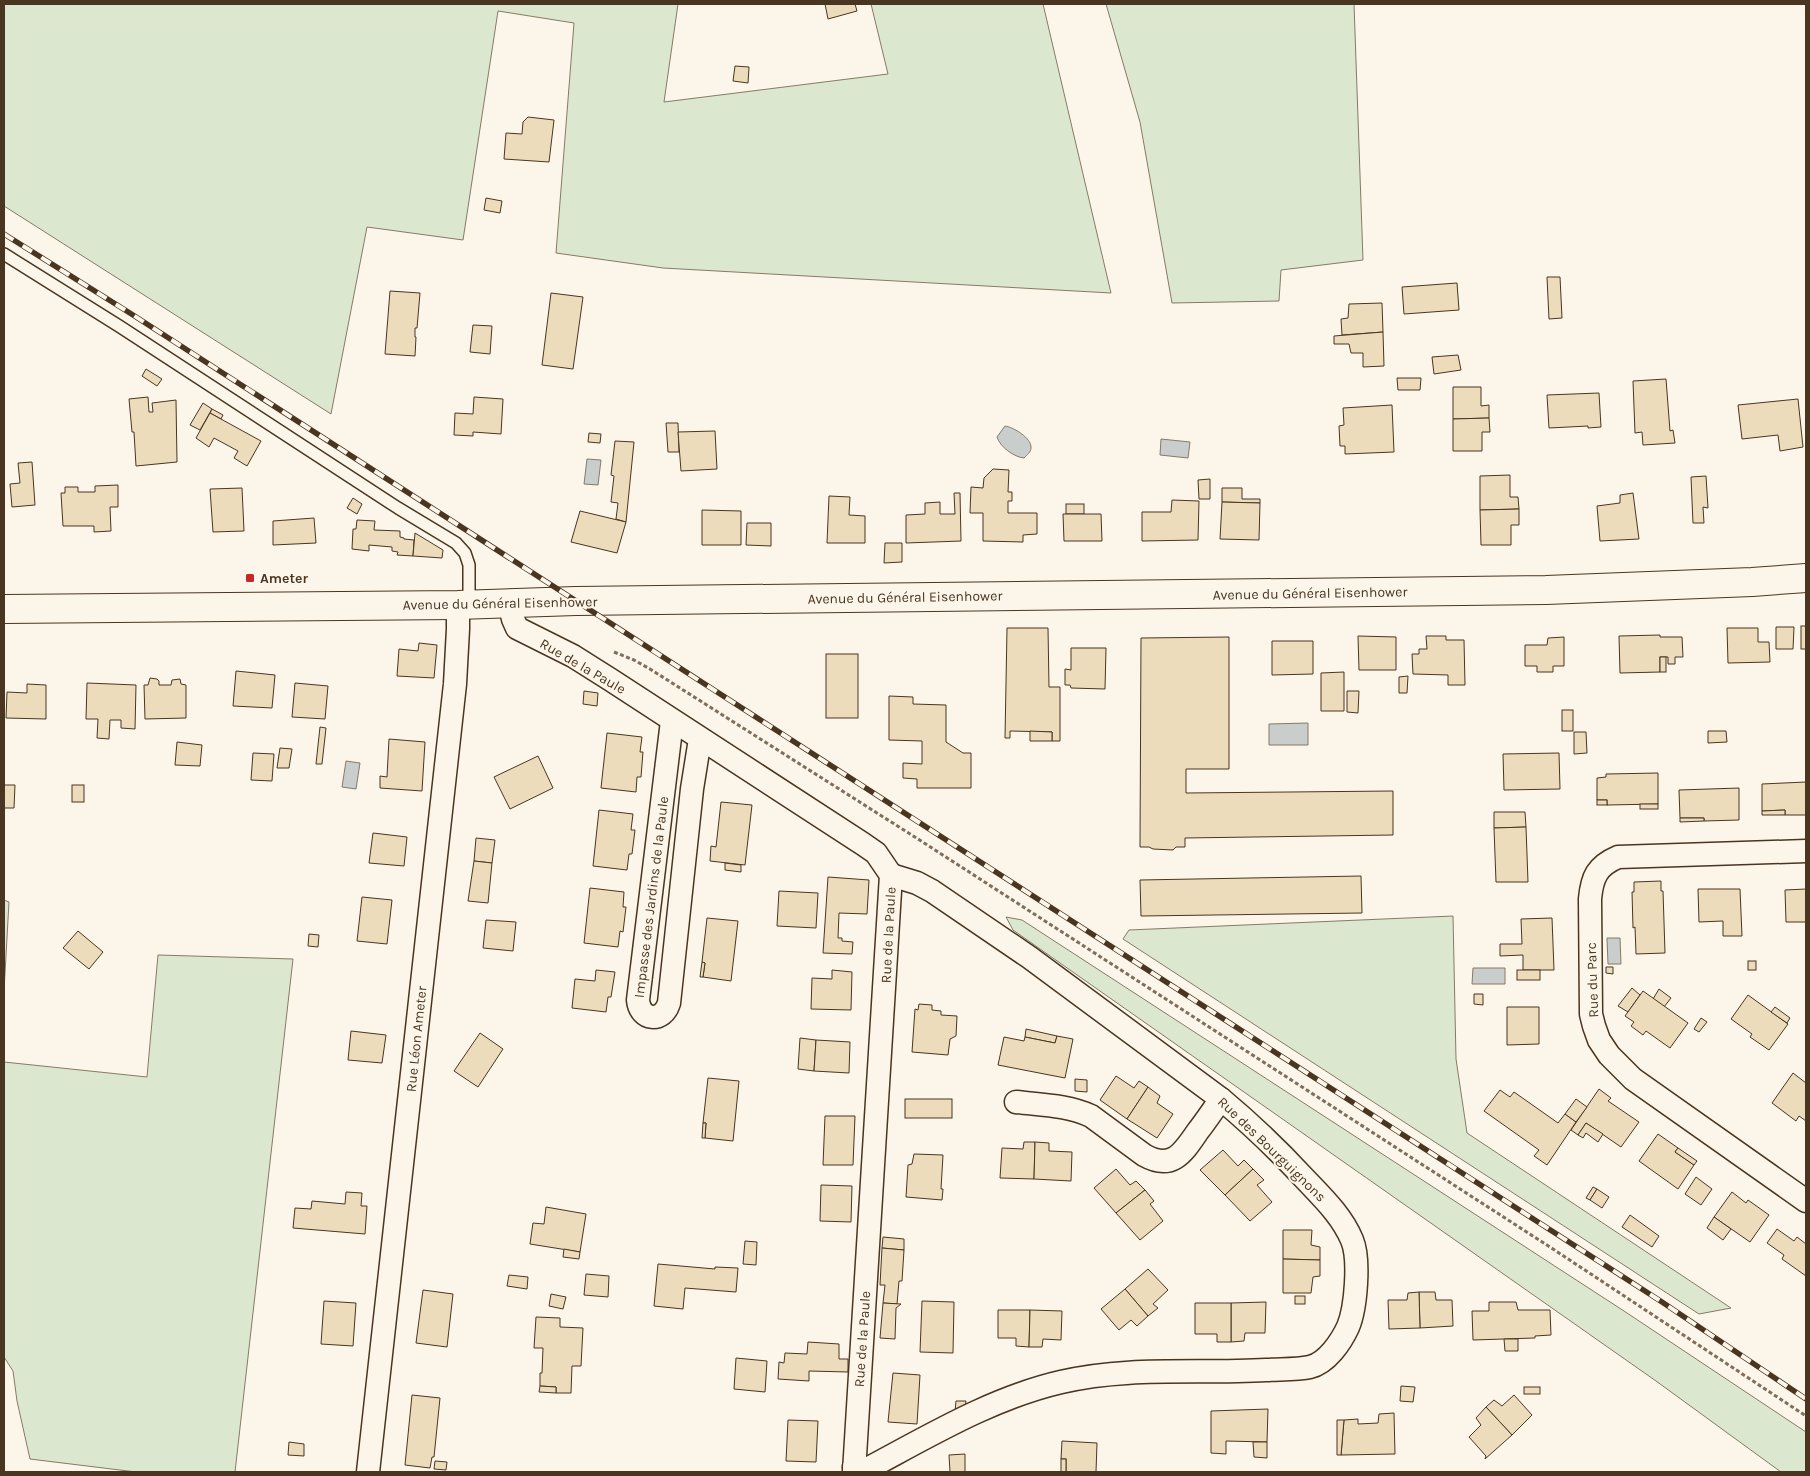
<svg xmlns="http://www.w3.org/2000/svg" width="1810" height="1476" font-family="Karla,sans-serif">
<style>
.green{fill:#dce7d0;stroke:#887966}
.water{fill:#c9cecd;stroke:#887966}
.building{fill:#ecdcbc;stroke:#4a3520}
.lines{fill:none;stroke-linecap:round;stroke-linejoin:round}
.lane-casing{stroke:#4a3520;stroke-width:14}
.street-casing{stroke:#4a3520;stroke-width:25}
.secondary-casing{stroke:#4a3520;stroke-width:30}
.path{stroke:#7f6f5c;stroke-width:3;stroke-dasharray:4 2.5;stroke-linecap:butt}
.lane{stroke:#fbf6e9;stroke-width:11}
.street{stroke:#fbf6e9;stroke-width:22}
.secondary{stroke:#fbf6e9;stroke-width:28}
.rail-casing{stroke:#4a3520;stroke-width:5.5}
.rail{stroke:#fbf6e9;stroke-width:4;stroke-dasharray:11;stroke-linecap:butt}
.poi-dot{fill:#c62828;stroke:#fbf6e9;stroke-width:2}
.labels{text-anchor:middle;stroke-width:4;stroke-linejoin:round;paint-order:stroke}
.poi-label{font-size:14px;font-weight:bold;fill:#4a3520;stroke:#fbf6e9;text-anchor:start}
.street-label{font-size:14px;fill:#4a3520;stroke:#fbf6e9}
</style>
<rect width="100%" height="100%" fill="#fbf6e9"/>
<g class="green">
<polygon points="4,4 678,4 664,102 888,74 871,4 1043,4 1111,293 663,268 556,253 574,23 498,11 463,240 367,227 331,414 4,206"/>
<polygon points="1106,4 1354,4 1363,260 1281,270 1279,301 1172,303 1140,122"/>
<polygon points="4,900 9,902 4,991"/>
<polygon points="1453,916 1456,1059 1467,1133 1731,1308 1699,1314 1123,939 1129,930"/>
<polygon points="1006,917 1022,920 1624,1311 1806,1432 1806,1472 1781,1472 1656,1381 1013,930"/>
<polygon points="158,955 293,959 235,1472 136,1472 30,1459 17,1401 13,1371 4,1357 4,1062 147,1077"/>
</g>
<g class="water">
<path d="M1005 426C1013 427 1032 438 1031 448 1031 452 1027 455 1024 458 1014 457 1000 447 997 437Z"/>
<polygon points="1161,439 1190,442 1188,458 1160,455"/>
<polygon points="587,459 601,460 598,485 584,484"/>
<polygon points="1308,723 1308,745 1269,745 1269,724"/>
<polygon points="346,761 360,763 356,789 342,787"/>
<polygon points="1607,938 1620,938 1621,964 1608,964"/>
<polygon points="1473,968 1505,968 1505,984 1472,984"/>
</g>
<g class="building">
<polygon points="825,4 855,4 857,11 828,19"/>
<polygon points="735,66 749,67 748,83 733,81"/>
<polygon points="528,117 554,120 549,162 504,159 506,133 522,134 523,122"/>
<polygon points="486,198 502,201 500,213 484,210"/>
<polygon points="1547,277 1560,277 1562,318 1549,319"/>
<polygon points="1457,283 1459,310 1404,314 1402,287"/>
<polygon points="390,291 420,293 417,328 415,328 415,337 416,337 415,356 385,354"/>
<polygon points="551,293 583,297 573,369 542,365"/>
<polygon points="1382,303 1383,332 1342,335 1341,319 1348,318 1349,304"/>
<polygon points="473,325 492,326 490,354 470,352"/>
<polygon points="1383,332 1384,366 1363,367 1363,353 1351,353 1349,344 1334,344 1334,336"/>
<polygon points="1458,355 1461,370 1434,374 1432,357"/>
<polygon points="146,369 162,379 157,386 142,376"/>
<polygon points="1397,378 1421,378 1420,390 1398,390"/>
<polygon points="1666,379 1670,431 1673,430 1675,443 1643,445 1642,432 1635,433 1633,381"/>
<polygon points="1453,387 1481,387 1481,406 1489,405 1489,418 1453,419"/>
<polygon points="1599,393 1601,427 1588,428 1588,426 1549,428 1547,395"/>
<polygon points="148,397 149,412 153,412 152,403 176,400 177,462 136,466 134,432 132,432 129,399"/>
<polygon points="474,397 503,399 501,434 473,432 473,436 454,435 455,413 473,414"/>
<polygon points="1798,399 1803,447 1780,451 1778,435 1742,439 1738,405"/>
<polygon points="203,403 212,409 200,430 190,425"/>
<polygon points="1392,405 1394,452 1345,454 1345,446 1340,446 1339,426 1344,425 1343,408"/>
<polygon points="212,409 223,415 221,419 210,413"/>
<polygon points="210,413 261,441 247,466 234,458 238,451 214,438 209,447 196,438"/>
<polygon points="1489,418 1490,432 1482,432 1482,451 1453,451 1453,419"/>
<polygon points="666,423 678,423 679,452 668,452"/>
<polygon points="715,431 717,469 681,471 678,432"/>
<polygon points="589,433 601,434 600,443 588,442"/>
<polygon points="615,441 634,442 626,522 616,519 618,503 611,502 614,476 611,475"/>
<polygon points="32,462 35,505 12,507 10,484 20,483 18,463"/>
<polygon points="993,469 1009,470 1008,492 1012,492 1012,501 1008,501 1008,513 1037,513 1037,534 1023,535 1023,542 983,541 983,513 970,513 971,487 983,488 984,478"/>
<polygon points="1510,475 1510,497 1518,497 1519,509 1480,510 1480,476"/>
<polygon points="1706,476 1708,508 1703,507 1704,523 1693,523 1691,477"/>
<polygon points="1210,479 1210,499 1199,499 1198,480"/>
<polygon points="118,485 118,507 110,507 111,531 94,532 94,526 63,526 61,493 65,493 65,487 78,487 78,492 95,492 95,486"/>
<polygon points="242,488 244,531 213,532 210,489"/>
<polygon points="1222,488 1242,488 1242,499 1260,499 1260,503 1222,502"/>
<polygon points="954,493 960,493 961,541 906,543 906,515 925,514 925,503 940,502 940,514 955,514"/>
<polygon points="1633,493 1639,539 1600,541 1597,506 1620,503 1620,495"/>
<polygon points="829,496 850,497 849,515 865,516 865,543 827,543"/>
<polygon points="353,498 362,504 357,514 347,508"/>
<polygon points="1172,500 1199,501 1198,540 1142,541 1142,512 1171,512"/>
<polygon points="1222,502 1260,503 1259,540 1220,539"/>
<rect x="1066" y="504" width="18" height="10"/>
<polygon points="1519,509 1519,525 1511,525 1511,545 1481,545 1480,510"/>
<polygon points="702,510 741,511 741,545 702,545"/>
<polygon points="580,511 626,522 617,553 571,542"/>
<polygon points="1063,514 1101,514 1102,541 1064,541"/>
<polygon points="314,518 316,543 273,545 273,521"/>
<polygon points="357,520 375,521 374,530 400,531 400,537 404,538 404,539 414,540 413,556 397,555 398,552 392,551 392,547 369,545 369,551 352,549 353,529 356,529"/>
<polygon points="747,523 771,523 771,546 746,545"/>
<polygon points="415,533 443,550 442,558 413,556"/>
<polygon points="885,543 902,543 902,562 884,563"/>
<rect x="1801" y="626" width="5" height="23"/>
<polygon points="1776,627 1794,627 1793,649 1776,649"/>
<polygon points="1007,628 1048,628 1049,687 1060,687 1060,741 1052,741 1052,732 1010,731 1010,738 1005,738"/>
<polygon points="1727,628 1758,628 1758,642 1769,642 1770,662 1728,663"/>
<polygon points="1660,635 1660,637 1682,637 1683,657 1675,657 1675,664 1668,664 1668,657 1660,657 1660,672 1620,673 1619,636"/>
<polygon points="1358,636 1396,637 1396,670 1359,670"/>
<polygon points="1426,636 1446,636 1446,640 1464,640 1465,685 1448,685 1448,675 1413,674 1412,654 1419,654 1419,649 1427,649"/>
<polygon points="1229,637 1229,769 1186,769 1186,793 1393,791 1393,835 1185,838 1185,847 1176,847 1173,850 1153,849 1149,847 1140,847 1141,638"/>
<polygon points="1564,637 1564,666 1553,666 1553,672 1537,672 1537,666 1525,666 1525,645 1547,645 1548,638"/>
<polygon points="1272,641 1313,641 1313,674 1272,675"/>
<polygon points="419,643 437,645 434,678 397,676 399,649 418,651"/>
<polygon points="1071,648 1106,648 1105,689 1071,688 1070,685 1065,685 1065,669 1071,670"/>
<rect x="826" y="654" width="32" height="64"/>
<rect x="1660" y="657" width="6" height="15"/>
<polygon points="236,671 275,675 272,708 233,706"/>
<polygon points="1344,672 1344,711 1321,711 1321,673"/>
<polygon points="1408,676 1407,693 1399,693 1399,677"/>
<polygon points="150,678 157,679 159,681 159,685 171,685 172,680 180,679 181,684 186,685 186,718 145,719 144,685 148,685"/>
<polygon points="87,683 136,685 135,729 121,728 121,720 110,720 109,739 97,738 98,719 86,719"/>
<polygon points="295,683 328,686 325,719 292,717"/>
<polygon points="27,684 46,685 46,719 6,718 7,692 27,693"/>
<polygon points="584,691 598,693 597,706 583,704"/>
<polygon points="1347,691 1359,691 1358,713 1347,712"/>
<polygon points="889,696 913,697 913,704 946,705 946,742 963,753 971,753 971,788 917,788 917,779 903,778 903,763 922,764 922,741 889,740"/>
<rect x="1562" y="710" width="11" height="21"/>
<polygon points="320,727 326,728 322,764 316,764"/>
<polygon points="1030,731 1052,732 1052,741 1030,741"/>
<polygon points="1708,731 1726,731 1727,742 1708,743"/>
<polygon points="1574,732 1586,732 1587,753 1574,754"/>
<polygon points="607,733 642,737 640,752 643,752 641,777 637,777 636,792 601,788"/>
<polygon points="389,739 425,742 422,791 380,788 380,776 387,777"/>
<polygon points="177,742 202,745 200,766 175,765"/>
<polygon points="280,748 292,749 289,768 277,768"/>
<polygon points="253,753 274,754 272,781 251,780"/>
<polygon points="1559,753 1560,789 1504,790 1503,754"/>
<polygon points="538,756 553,788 510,809 494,777"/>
<polygon points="1658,773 1658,804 1607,805 1607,800 1597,800 1597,778 1606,777 1606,774"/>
<polygon points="1806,782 1806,815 1785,815 1785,810 1762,811 1762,784"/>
<polygon points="4,785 15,785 14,808 4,808"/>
<rect x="72" y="785" width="12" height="17"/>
<polygon points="1739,788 1739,820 1704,821 1704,818 1680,818 1679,790"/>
<rect x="1597" y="800" width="10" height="5"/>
<polygon points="721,802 752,805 745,865 710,861 711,846 716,847"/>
<rect x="1640" y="804" width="18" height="5"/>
<polygon points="599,810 633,814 631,830 635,830 632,854 629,854 627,870 593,866"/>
<polygon points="1785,810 1785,815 1762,815 1762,811"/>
<polygon points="1494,812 1525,812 1526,827 1494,828"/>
<polygon points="1680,818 1704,818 1704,821 1680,822"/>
<polygon points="1526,827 1528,882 1496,882 1494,828"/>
<polygon points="373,833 407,837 404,866 369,863"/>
<polygon points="476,838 495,840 492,863 474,861"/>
<polygon points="474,861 492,863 488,903 468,901"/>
<polygon points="725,863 741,865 741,872 725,870"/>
<polygon points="1361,876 1362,913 1141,916 1140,880"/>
<polygon points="828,877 869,880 867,914 839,913 838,938 842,938 842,941 853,942 852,954 823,953"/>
<polygon points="1661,881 1661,891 1663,891 1665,953 1636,954 1635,927 1633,928 1632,892 1634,892 1634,882"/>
<polygon points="590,888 624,892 623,907 626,907 623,932 620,931 618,947 584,943"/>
<polygon points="1698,889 1740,889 1742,936 1723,936 1723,921 1699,922"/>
<polygon points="1806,889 1806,922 1786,922 1785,890"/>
<polygon points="779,891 818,893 816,928 777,926"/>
<polygon points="362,897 392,900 387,944 357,941"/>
<polygon points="707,918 738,921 731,981 703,977 705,963 702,962"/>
<polygon points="1552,918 1554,970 1523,970 1523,955 1500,956 1500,944 1522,944 1521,919"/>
<polygon points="486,920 516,922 513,951 483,948"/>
<polygon points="78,931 103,952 89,969 63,948"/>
<polygon points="309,934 319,935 318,947 308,946"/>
<rect x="1748" y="961" width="8" height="9"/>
<polygon points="702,962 705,963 703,977 700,977"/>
<polygon points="1606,967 1613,967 1613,974 1606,973"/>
<polygon points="596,970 615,972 611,997 608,997 606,1012 572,1008 575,979 595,981"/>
<polygon points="832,970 852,972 851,1010 811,1009 812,978 832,979"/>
<rect x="1517" y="970" width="23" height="10"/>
<polygon points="1632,988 1640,995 1628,1012 1618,1006"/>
<polygon points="1659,989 1671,998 1664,1007 1653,999"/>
<polygon points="1643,991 1688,1023 1670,1048 1646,1031 1643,1035 1631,1026 1634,1022 1625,1016"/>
<polygon points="1474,994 1483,994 1483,1005 1474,1004"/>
<polygon points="1748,995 1788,1024 1769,1050 1750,1037 1752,1034 1731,1019"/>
<polygon points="919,1004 932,1005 932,1010 941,1011 941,1015 957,1016 956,1036 950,1039 948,1055 912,1052 915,1009 918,1010"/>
<polygon points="1507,1007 1539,1007 1539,1044 1507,1045"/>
<polygon points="1775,1007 1790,1018 1787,1023 1771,1012"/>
<polygon points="1701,1018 1707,1022 1699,1032 1694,1029"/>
<polygon points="1026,1029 1057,1036 1055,1043 1025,1037"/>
<polygon points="351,1031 386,1035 382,1063 348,1060"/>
<polygon points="480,1033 503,1049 478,1087 454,1071"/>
<polygon points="1057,1036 1073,1039 1065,1078 998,1065 1004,1037 1024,1041 1025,1037 1055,1043"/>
<polygon points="800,1038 816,1040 814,1071 798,1069"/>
<polygon points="816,1040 850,1042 849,1073 814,1071"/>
<polygon points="1793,1073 1806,1083 1806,1121 1799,1116 1796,1121 1772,1103"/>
<polygon points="1116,1076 1134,1088 1139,1081 1148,1087 1127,1119 1100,1100"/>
<polygon points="708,1078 739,1081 733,1141 705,1138 706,1123 703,1123"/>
<polygon points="1075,1079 1087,1080 1087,1092 1075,1091"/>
<polygon points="1148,1087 1160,1096 1157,1103 1173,1114 1157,1138 1127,1119"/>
<polygon points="1599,1089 1611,1098 1608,1101 1639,1122 1621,1147 1586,1123 1578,1135 1571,1130"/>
<polygon points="1500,1090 1510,1097 1514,1092 1558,1123 1565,1114 1576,1122 1547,1165 1534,1156 1539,1150 1484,1111"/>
<rect x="905" y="1099" width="47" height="19"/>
<polygon points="1576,1099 1587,1107 1576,1122 1565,1114"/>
<polygon points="825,1116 855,1116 853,1165 823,1165"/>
<polygon points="703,1123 706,1123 705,1138 702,1138"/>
<polygon points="1586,1123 1603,1134 1598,1142 1586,1133 1583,1138 1578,1135"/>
<polygon points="1658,1134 1678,1148 1675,1152 1694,1165 1678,1189 1639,1161"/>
<polygon points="1024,1142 1035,1142 1034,1179 1000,1178 1002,1148 1023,1149"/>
<polygon points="1035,1142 1049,1143 1049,1151 1072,1152 1071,1181 1034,1179"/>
<polygon points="1678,1148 1697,1161 1694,1165 1675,1152"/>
<polygon points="1223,1150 1238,1166 1244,1160 1253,1169 1225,1195 1200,1170"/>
<polygon points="914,1154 943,1155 941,1189 943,1189 942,1200 906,1197 908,1165 912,1164"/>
<polygon points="1116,1169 1130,1185 1136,1181 1145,1190 1116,1213 1094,1188"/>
<polygon points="1253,1169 1264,1180 1257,1185 1272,1202 1250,1221 1225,1195"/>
<polygon points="1696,1177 1712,1189 1701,1205 1685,1194"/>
<polygon points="821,1185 852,1186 851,1222 820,1221"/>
<polygon points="1593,1187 1597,1189 1590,1200 1586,1198"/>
<polygon points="1597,1189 1609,1197 1602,1208 1590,1200"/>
<polygon points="1145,1190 1154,1201 1150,1204 1163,1221 1140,1240 1116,1213"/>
<polygon points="346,1192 362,1193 361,1206 367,1206 365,1234 293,1228 295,1208 311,1209 312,1201 345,1204"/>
<polygon points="1732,1192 1746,1203 1748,1200 1769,1215 1750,1242 1714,1217"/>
<polygon points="546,1207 586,1214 580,1252 530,1244 533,1223 544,1224"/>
<polygon points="1630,1215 1659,1236 1652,1247 1622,1227"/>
<polygon points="1714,1217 1731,1229 1723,1240 1707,1228"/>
<polygon points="1777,1229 1794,1241 1797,1237 1806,1244 1806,1276 1782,1259 1784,1255 1767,1243"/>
<polygon points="1283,1230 1312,1230 1311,1245 1320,1247 1320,1260 1283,1259"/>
<polygon points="883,1237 904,1239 904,1250 882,1248"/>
<polygon points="745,1241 757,1242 756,1265 743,1264"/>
<polygon points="882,1248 904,1250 902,1281 899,1281 897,1304 883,1303 885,1285 880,1285"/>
<polygon points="564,1249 580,1252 579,1259 563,1257"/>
<polygon points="1283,1259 1320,1260 1320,1276 1313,1277 1311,1293 1283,1293"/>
<polygon points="658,1264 715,1269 715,1267 738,1268 736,1292 685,1288 683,1309 654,1306"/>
<polygon points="1148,1269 1168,1290 1153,1304 1158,1308 1148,1316 1125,1289"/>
<polygon points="586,1274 609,1276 608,1297 584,1295"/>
<polygon points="509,1275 528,1277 527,1289 507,1286"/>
<polygon points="1125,1289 1148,1316 1137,1326 1131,1320 1119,1330 1101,1309"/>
<polygon points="423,1290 453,1294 447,1347 416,1343"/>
<polygon points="1419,1292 1435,1292 1436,1300 1452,1300 1453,1326 1420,1328"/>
<polygon points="1419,1292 1420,1328 1389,1329 1388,1300 1407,1300 1408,1293"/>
<polygon points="551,1294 566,1297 563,1309 549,1306"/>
<rect x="1295" y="1296" width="10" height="8"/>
<polygon points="324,1301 356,1303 353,1346 321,1344"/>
<polygon points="922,1301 954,1302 953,1353 920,1352"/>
<polygon points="1266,1302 1265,1333 1245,1333 1244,1341 1231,1342 1231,1303"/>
<polygon points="1489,1302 1516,1302 1518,1310 1550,1310 1551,1335 1535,1336 1535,1338 1473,1340 1472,1311 1489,1311"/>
<polygon points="883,1303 901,1304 896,1308 895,1339 880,1338"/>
<polygon points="1195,1303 1231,1303 1231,1342 1217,1342 1217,1334 1195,1334"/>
<polygon points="998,1310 1030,1310 1029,1347 1016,1346 1016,1338 998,1338"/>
<polygon points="1030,1310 1062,1311 1061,1340 1043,1339 1042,1347 1029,1347"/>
<polygon points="536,1317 560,1318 560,1327 583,1328 581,1366 572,1366 571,1393 556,1393 556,1387 540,1386 540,1373 542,1373 543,1348 534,1348"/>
<polygon points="1504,1339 1518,1339 1518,1351 1505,1351"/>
<polygon points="808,1342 839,1344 839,1359 848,1359 848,1372 809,1371 809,1381 778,1379 779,1362 784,1363 785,1353 807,1354"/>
<polygon points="736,1358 767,1361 765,1392 734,1389"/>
<polygon points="893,1373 920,1375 917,1424 888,1422"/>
<polygon points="540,1386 556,1387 556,1393 539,1392"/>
<polygon points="1401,1386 1415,1387 1413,1402 1400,1401"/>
<rect x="1524" y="1387" width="16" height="7"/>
<polygon points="412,1395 440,1398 434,1457 432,1457 430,1468 405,1465"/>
<polygon points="1514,1395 1532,1415 1512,1435 1486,1407 1494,1400 1502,1406"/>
<polygon points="956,1401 966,1401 965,1408 955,1412"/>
<polygon points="1486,1407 1512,1435 1485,1459 1486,1456 1469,1437 1481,1425 1476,1418"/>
<polygon points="1268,1409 1267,1442 1226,1441 1226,1454 1211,1453 1211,1411"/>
<polygon points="1394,1413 1395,1454 1341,1455 1344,1420 1358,1419 1358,1424 1378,1423 1379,1414"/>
<polygon points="788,1420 818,1421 816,1462 786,1461"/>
<polygon points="1337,1420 1344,1420 1341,1455 1337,1455"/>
<polygon points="1062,1441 1097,1443 1096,1472 1066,1472 1066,1459 1061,1459"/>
<polygon points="289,1442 304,1444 304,1456 288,1455"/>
<polygon points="1253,1442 1267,1442 1267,1458 1254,1457"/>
<polygon points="965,1454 965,1472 950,1472 949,1455"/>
<rect x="1061" y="1459" width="5" height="13"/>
<polygon points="435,1461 447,1462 446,1470 434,1469"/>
</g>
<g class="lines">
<defs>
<polyline id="lane" points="4,254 119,326 398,508 456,543 465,553 469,565 469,604"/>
<g id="street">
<polyline points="509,602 513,619 517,628 573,656 611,680 863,844 876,853 891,875 854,1472"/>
<path d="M672 721 638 1000C640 1021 663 1023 669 1003L692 789 700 739"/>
<path d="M1806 851 1618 857C1597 866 1592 877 1590 899L1591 1014 1594 1026 1599 1040 1609 1055 1633 1079 1806 1201"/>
<path d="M1016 1102C1041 1105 1067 1105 1091 1116L1144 1155C1172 1171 1183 1153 1198 1131 1206 1121 1213 1110 1221 1099"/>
<path d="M854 1467 867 1469C929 1436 992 1398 1061 1382 1129 1366 1198 1374 1266 1370 1280 1369 1296 1370 1310 1367 1327 1363 1341 1342 1348 1327 1356 1308 1360 1259 1352 1240 1342 1216 1323 1198 1305 1179 1279 1151 1251 1124 1221 1099L1029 957 932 891 917 883 891 875"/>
<polyline points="368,1472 455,684 458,629 458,605"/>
</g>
<polyline id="secondary" points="4,609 458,605 576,601 1546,590 1752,582 1806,578"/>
</defs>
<use href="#lane" class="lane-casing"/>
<use href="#street" class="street-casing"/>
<use href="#secondary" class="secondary-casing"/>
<polyline class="path" points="614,652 634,660 650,669 918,839 1553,1249 1806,1416"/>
<use href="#lane" class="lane"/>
<use href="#street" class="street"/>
<use href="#secondary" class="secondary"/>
<defs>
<polyline id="rail" points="4,234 133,315 1662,1302 1806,1399"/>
</defs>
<use href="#rail" class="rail-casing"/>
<use href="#rail" class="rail"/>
</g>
<rect class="poi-dot" x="245" y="573" width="10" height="10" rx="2.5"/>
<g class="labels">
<g class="poi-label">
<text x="260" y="583">Ameter</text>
</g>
<g class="street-label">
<text transform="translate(1310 593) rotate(-1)" y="5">Avenue du Général Eisenhower</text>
<text transform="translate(905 597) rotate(-1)" y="5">Avenue du Général Eisenhower</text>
<text transform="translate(500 603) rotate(-1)" y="5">Avenue du Général Eisenhower</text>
<text transform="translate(583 666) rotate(30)" y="5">Rue de la Paule</text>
<text transform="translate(651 897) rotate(-83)" y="5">Impasse des Jardins de la Paule</text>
<text transform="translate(888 935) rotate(-87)" y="5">Rue de la Paule</text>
<text transform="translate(1592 980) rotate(-92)" y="5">Rue du Parc</text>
<text transform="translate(416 1039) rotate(-84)" y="5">Rue Léon Ameter</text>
<text transform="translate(1272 1149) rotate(44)" y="5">Rue des Bourguignons</text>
<text transform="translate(862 1339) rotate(-86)" y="5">Rue de la Paule</text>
</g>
</g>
<rect width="1810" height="1476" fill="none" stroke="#4a3520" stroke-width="10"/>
</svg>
